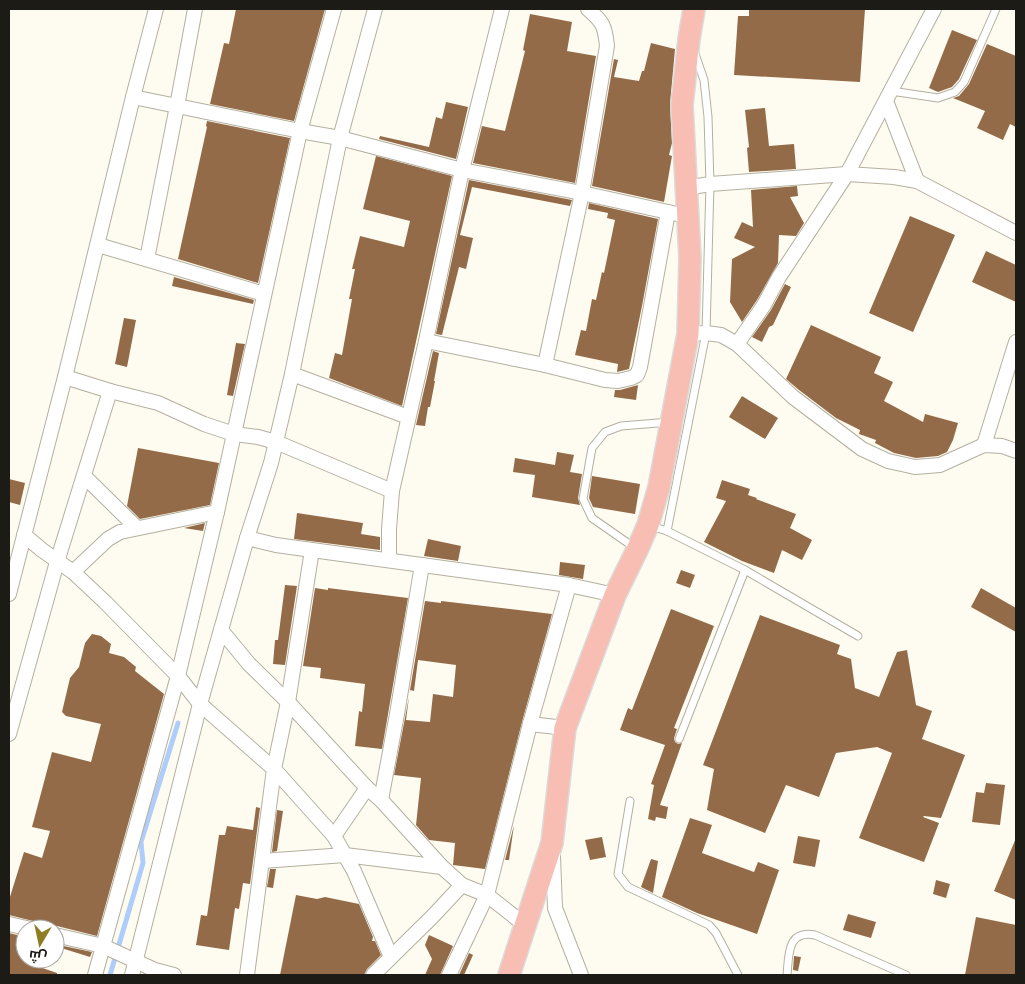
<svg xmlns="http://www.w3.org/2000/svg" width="1025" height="984" font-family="'Times New Roman',Cairo,serif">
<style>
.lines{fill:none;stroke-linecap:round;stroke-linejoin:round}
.stream{stroke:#afcdfb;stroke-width:5}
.building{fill:#946b48}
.service-casing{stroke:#b4b0a0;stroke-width:9}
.minor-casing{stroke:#b4b0a0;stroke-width:16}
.primary-casing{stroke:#dbdbda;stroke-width:24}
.service{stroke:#fff;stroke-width:7}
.minor{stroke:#fff;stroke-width:14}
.primary{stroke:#f8bdb3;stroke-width:21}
</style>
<rect width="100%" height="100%" fill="#fefcf1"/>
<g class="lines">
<polyline class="stream" points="110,975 143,863 141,842 178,723"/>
</g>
<g class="building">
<polygon points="236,9 325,9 294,121 210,104 224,43 229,44"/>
<polygon points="749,9 865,9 860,82 734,75 738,16 749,16"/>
<polygon points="530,14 572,22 567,51 596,56 575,183 473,163 482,126 505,131 525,51 523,50"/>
<polygon points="952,30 977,40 959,79 952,87 938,92 929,88"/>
<polygon points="651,43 675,49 670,104 672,143 669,155 672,156 664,202 592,186 614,59 618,60 614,77 639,81 642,71 644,71"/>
<polygon points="987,44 1016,56 1016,127 1010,124 1003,140 977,128 985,111 953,98 959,96 969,84"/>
<polygon points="446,102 468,107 456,159 379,139 380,136 429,147 436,117 442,119"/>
<polygon points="765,108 769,146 794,144 796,169 749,172 747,148 749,147 745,110"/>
<polygon points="207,121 290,138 258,283 178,259 207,127 206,126"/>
<polygon points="376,156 452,176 402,406 329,378 335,353 342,355 352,299 349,299 355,269 352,269 360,236 404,247 410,221 363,209"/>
<polygon points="469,180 572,200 570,206 472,187 460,235 473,238 466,269 459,267 442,335 436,334"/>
<polygon points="797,186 798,196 790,197 804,223 796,236 779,235 778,263 757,300 742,322 730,302 732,259 755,247 734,238 742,222 753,227 751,190"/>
<polygon points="589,203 658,219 642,306 629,369 617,372 618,364 575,355 581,330 586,331 592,299 596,300 602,272 604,273 615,220 607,218 608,213 588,209"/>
<polygon points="910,216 955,235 913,332 869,313"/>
<polygon points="986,251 1016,265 1016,302 972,282"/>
<polygon points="174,277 254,300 253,304 172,286"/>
<polygon points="785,284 791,287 773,325 769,327 762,342 752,337 771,310"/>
<polygon points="124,318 136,320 127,367 115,364"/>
<polygon points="811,325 881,357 874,373 893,382 884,401 923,422 925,414 958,423 953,440 947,452 938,456 916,458 894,453 875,443 876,440 859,434 860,430 836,418 799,390 786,379"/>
<polygon points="236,343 245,344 233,396 227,395"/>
<polygon points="433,351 439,353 434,381 435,381 430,407 428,407 425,426 416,425"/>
<polygon points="638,385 636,400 614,397 615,390 620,390"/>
<polygon points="742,396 778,418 765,439 729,417"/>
<polygon points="138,448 219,463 210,505 140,519 127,506"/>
<polygon points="557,452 574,455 570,472 582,474 578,498 580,505 532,497 535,475 513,472 515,458 555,465"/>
<polygon points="592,476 640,484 635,514 593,507 589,498"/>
<polygon points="9,479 25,483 20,505 9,502"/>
<polygon points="722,480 750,489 748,495 757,498 756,499 796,514 790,528 812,540 802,560 782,550 774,573 742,561 704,542 726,501 716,498"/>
<polygon points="297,513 363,523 361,534 380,537 380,550 294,539"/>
<polygon points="205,523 203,531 184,528"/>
<polygon points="428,539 461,546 458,561 424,556"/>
<polygon points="560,562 585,565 583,579 559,575"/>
<polygon points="681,570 695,575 690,588 676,583"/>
<polygon points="285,585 297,586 285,665 273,664 275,640 278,640"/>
<polygon points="315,588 328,590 328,588 408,598 382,749 355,746 359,711 362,712 365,684 320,678 321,668 303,666"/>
<polygon points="981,588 1016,608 1016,632 971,607"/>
<polygon points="425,601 441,603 441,601 552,614 522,722 485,869 453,865 455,843 429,840 416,825 421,778 394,775 409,697 406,720 430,722 433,694 453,697 456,665 418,660 414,691 410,690"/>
<polygon points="671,609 714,626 674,728 677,729 674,738 675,742 678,744 682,743 660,805 668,807 666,819 656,817 655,821 648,819 654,785 651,784 665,745 620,730 628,708 632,710"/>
<polygon points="760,615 840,645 837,654 851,659 855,688 879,697 897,652 907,650 916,705 932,711 922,739 965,755 941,818 924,816 923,817 939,823 924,862 859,838 892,753 877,747 836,753 819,797 786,785 765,833 707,810 714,769 703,765"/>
<polygon points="92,634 101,636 111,644 109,653 124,657 136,667 135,671 164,694 97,936 57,926 53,927 49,929 40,929 37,923 33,921 9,915 9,900 24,852 42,858 50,831 32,827 52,752 91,762 101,724 66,716 62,712 70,678 79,667 85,643"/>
<polygon points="986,783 1005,785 1000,825 972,822 976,792 984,793"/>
<polygon points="256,807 260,808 250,884 243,883 239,909 235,908 229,950 196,945 201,915 207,916 219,835 225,835 227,826 253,830"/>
<polygon points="277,810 283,811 277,851 272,852"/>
<polygon points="690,818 712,825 702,853 754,872 758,862 779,870 757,934 697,913 662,897"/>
<polygon points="514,825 509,860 505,860"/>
<polygon points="798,836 820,840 815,867 793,863"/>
<polygon points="602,837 606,857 590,860 585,840"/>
<polygon points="1016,838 1016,900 994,891"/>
<polygon points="651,859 658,861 653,893 641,887"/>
<polygon points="270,869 276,869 273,888 267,887"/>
<polygon points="936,880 950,884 946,898 933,894"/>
<polygon points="296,895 317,899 325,897 359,904 373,937 372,941 375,941 381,955 367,969 364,975 280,975"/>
<polygon points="848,914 876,922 871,938 843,930"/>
<polygon points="976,917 1016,925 1016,975 965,975"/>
<polygon points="9,933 25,937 25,962 57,973 57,975 9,975"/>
<polygon points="429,935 453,946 440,975 425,975 432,959 425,945"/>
<polygon points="59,945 92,952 90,957 58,947"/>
<polygon points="469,953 473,955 464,975 459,975"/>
<polygon points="794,956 801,957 798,971 793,970"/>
</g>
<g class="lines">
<defs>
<g id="service">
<polyline points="891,91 938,98 955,92 964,82 996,9"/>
<polyline points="651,526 667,531 745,570 858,636"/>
<polyline points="667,531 706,333 710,184 708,117 704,80 695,54"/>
<polyline points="635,548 592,518 583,499 592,448 605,432 621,426 670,422"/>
<polyline points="679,739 745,570"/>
<polyline points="630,801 618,874 628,887 709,925 716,933 738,975"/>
<path d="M787 975C789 954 787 930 815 935L906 975"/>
</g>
<g id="minor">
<polyline points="502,9 462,170 426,341 545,365 605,380 618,381 631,378 637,375 640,367 668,212"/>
<polyline points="133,97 300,131 340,138 462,170 582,193 677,214"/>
<polyline points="886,101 917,181"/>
<polyline points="686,188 710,184 847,174 894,177 917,181 1016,233"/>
<polyline points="98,245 264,294"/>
<polyline points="147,259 177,106 195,9"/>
<polyline points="688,334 706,333 721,335 737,344 793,397 862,449 888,461 915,467 940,465 984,445 1002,446 1016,451"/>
<polyline points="737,344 764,305 779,277 847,174 934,9"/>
<path d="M545 365 582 193 607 46C605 26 603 22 588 9"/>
<polyline points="292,374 408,417"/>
<polyline points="65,377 110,391 158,403 204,424 234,434 258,437 276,442 392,491"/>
<polyline points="984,445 1016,342"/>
<polyline points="84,476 137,528"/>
<polyline points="24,535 42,550 73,572 105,602 178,676 200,704 274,769 247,975"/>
<polyline points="247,538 276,545 312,550 569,585 615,595"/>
<polyline points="312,550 288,702 274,769 334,836 354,871 391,957"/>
<polyline points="389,560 389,529 392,491 426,341"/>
<polyline points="73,572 108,539 120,532 217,512"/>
<polyline points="9,594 65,377 133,97 156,9"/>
<polyline points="221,630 249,664 288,702 367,788 381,800 442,867 462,885 487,895 525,925"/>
<polyline points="530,724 565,728"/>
<polyline points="9,734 57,562 110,391"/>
<polyline points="381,800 397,714 422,565"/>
<polyline points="334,836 367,788"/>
<polyline points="553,856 555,908 581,975"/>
<polyline points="262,861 345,855 442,867"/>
<polyline points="9,924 31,929"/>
<polyline points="55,935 103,946 155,970 174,975"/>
<polyline points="95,975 178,676 217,512 300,131 334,9"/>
<polyline points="132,975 200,704 247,538 271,463 292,374 340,138 375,9"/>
<polyline points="373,975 432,917 462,885"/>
<polyline points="449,975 487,895 530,724 569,585"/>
</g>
<polyline id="primary" points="509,975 552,843 565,728 615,595 637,550 648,525 659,487 688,334 690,258 682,105 689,39 694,9"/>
</defs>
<use href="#service" class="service-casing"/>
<use href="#minor" class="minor-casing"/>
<use href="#primary" class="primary-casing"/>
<use href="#service" class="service"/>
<use href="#minor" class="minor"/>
<use href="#primary" class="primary"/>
</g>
<rect width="1025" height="984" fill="none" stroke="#1d1b15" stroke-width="20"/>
<g transform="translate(40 944) rotate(189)"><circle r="24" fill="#ffffff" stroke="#a5a4a1"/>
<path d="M0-4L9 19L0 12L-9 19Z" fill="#8e7d24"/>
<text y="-8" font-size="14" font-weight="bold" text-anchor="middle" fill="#1d1b15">ش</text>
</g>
</svg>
